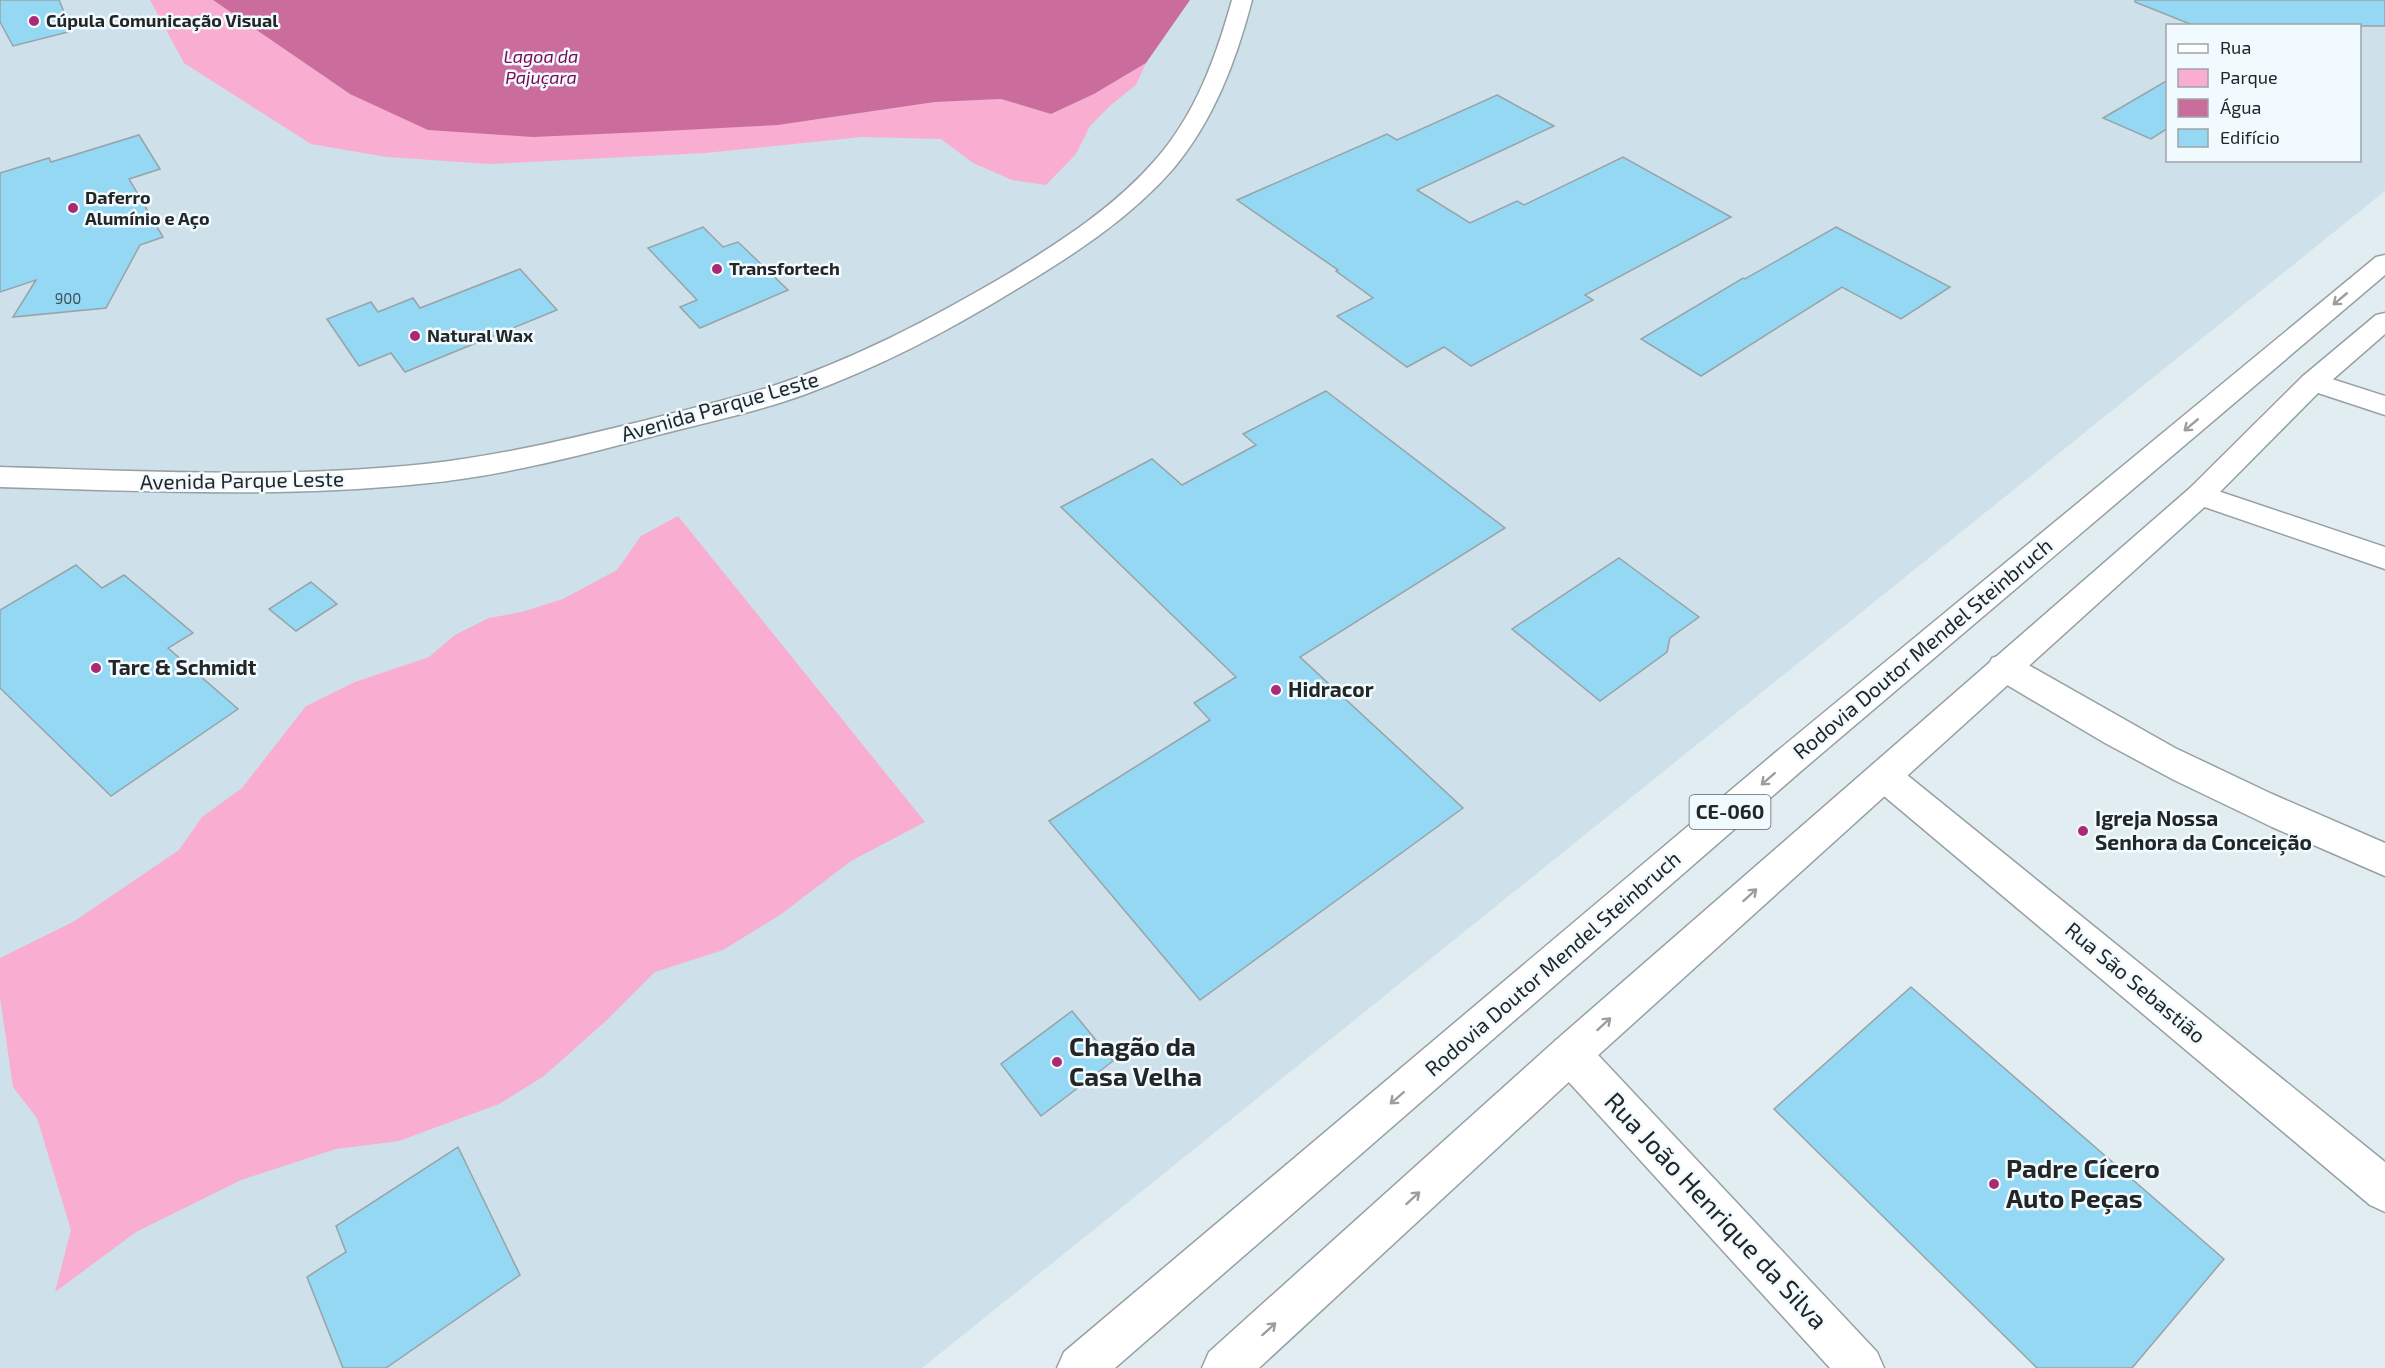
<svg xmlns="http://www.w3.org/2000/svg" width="2385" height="1368" font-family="'Exo 2',sans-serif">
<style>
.built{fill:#cee0e9;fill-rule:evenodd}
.green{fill:#f9add1}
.water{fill:#ca6d9d}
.building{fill:#95d8f3;stroke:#98a3a7;stroke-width:1.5}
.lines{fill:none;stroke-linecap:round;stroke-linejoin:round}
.minor-casing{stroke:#96a0a4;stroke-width:3}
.tertiary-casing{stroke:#96a0a4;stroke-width:3}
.trunk-casing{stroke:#96a0a4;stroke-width:3}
.minor{fill:#fff;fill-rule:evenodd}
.tertiary{fill:#fff;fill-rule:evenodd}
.trunk{fill:#fff;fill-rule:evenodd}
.oneway{stroke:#9c9d9e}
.poi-dot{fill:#ab2a76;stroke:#f1fafe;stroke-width:2}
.labels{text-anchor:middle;stroke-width:5;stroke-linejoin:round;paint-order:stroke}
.far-number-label{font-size:15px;fill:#3f525a}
.far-poi-label{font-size:18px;font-weight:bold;fill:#222627;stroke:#f1fafe;text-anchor:start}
.far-water-label{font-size:18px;font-style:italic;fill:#7e0853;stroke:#f1fafe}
.shield{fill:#f1fafe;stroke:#606668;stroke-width:1.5}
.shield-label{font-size:20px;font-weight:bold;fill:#222627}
.street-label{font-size:21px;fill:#222627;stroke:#f1fafe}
.poi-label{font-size:21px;font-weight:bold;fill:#222627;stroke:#f1fafe;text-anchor:start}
.near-poi-label{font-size:26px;font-weight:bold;fill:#222627;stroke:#f1fafe;text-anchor:start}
.near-street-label{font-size:26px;fill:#222627;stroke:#f1fafe}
</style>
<rect width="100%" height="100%" fill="#e2edf2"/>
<path class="built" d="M0 0H2385V191L922 1368H0ZM2168 26H2360V160H2168Z"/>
<g class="green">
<polygon points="150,0 213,0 350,94 778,125 935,102 1001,99 1051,114 1094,94 1146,63 1136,85 1112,104 1090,126 1076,154 1046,185 1012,180 973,163 941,139 862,137 705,153 490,164 387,157 311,144 184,63"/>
<polygon points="678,516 925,822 851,861 780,915 723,950 655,972 608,1019 544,1076 499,1104 399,1141 336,1149 241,1180 136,1232 55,1292 71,1230 37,1118 13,1087 0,997 0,958 73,922 179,850 202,817 242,788 306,706 355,682 429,657 455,635 489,618 522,612 563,599 617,570 641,536"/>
</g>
<polygon class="water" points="213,0 1190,0 1146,63 1094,94 1051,114 1001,99 935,102 778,125 645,132 533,137 428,130 350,94"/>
<g class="building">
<polygon points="0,0 59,0 72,31 13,46 0,22"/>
<polygon points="2135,0 2385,0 2385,26 2195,26 2135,2"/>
<polygon points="2168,80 2168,128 2151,139 2103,118"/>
<polygon points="1497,95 1554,126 1417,190 1470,223 1517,201 1524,205 1623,157 1731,217 1585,295 1593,300 1471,366 1444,347 1407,367 1337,316 1373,298 1336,271 1338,270 1237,200 1387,134 1397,140"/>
<polygon points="139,135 160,169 129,179 163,237 140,245 106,308 13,317 36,280 0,292 0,173 49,158 51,162"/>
<polygon points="703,227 723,247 738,242 788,290 700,328 680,307 697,300 648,248"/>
<polygon points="1836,227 1950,287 1901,319 1842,287 1701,376 1641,339 1743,278 1745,279"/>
<polygon points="520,269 557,310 405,372 391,353 359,366 327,319 371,302 378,312 413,298 420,308"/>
<polygon points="1326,391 1505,528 1300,657 1463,808 1200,1000 1049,821 1210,720 1194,703 1236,677 1061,507 1152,459 1182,485 1256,445 1243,434"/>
<polygon points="1619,558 1699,617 1670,638 1667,652 1600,701 1512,629"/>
<polygon points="76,565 102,588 124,575 193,633 168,648 238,709 111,796 0,688 0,610"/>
<polygon points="311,582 337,604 296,631 269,609"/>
<polygon points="1911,987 2224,1259 2132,1368 2037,1368 1774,1109"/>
<polygon points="1072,1011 1113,1061 1041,1116 1001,1064"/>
<polygon points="458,1147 520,1275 386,1368 343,1368 307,1277 346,1252 336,1226"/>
</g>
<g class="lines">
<defs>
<g id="minor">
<polygon points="2313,373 2385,396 2385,415 2303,388 2299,382 2303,376"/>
<polygon points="2200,485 2385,547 2385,569 2190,502 2185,495 2190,488"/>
<polygon points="2004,654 2016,658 2175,748 2272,794 2385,843 2385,876 2272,827 2174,780 2105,743 1992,676 1988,667 1992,658"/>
<polygon points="1884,762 1896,766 2385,1162 2385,1212 2370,1205 1872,786 1867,776 1872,766"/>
<polygon points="1570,1035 1584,1040 1877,1352 1884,1368 1830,1368 1556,1068 1550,1054 1556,1040"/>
</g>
<path id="tertiary" d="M1232 0H1252C1236 61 1214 120 1173 169 1132 216 1078 252 1025 284 956 327 883 366 806 394 754 413 699 424 646 438 571 458 496 477 419 484 280 498 140 491 0 487V467C141 471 284 479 425 464 500 456 573 438 647 420 688 409 729 400 770 387 853 360 931 319 1006 275 1060 242 1115 207 1157 158 1196 113 1216 57 1232 0Z"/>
<g id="trunk">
<polygon points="2385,255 2385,275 1800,772 1115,1368 1057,1368 1064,1352 1776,752 2376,257"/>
<polygon points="2385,313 2385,334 2323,388 2210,502 1584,1068 1259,1368 1202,1368 1209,1352 1556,1040 2190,488 2303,376 2376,315"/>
</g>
</defs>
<use href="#minor" class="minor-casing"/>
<use href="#tertiary" class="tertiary-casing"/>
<use href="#trunk" class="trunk-casing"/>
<use href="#minor" class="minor"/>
<use href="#tertiary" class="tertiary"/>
<use href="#trunk" class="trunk"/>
</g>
<defs><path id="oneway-shaft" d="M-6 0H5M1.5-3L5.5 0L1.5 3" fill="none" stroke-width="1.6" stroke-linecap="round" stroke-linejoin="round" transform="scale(1.5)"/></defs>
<g class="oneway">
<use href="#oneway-shaft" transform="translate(2340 299) rotate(140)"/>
<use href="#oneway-shaft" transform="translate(2191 425) rotate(140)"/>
<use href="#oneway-shaft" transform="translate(1768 779) rotate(139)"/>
<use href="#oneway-shaft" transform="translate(1750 895) rotate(-42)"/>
<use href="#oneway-shaft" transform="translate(1604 1024) rotate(-42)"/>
<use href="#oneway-shaft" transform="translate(1397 1098) rotate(139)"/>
<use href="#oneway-shaft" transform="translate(1413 1198) rotate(-42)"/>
<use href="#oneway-shaft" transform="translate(1269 1329) rotate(-42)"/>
</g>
<g class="poi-dot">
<circle cx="34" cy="21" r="6"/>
<circle cx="73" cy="208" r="6"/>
<circle cx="717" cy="269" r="6"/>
<circle cx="415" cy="336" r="6"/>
<circle cx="96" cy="668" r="6"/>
<circle cx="1276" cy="690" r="6"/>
<circle cx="2083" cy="831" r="6"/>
<circle cx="1057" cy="1062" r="6"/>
<circle cx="1994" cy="1184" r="6"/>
</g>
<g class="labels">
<g class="far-number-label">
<text x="68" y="304">900</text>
</g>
<g class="far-poi-label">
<text x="46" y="27">Cúpula Comunicação Visual</text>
<text x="85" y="204">Daferro<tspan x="85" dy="21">Alumínio e Aço</tspan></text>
<text x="729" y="275">Transfortech</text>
<text x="427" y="342">Natural Wax</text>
</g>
<g class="far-water-label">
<text x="541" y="63">Lagoa da<tspan x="541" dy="21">Pajuçara</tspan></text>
</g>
<rect class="shield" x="1689.5" y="795" width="81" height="34" rx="4.5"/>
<g class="shield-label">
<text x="1730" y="819">CE-060</text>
</g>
<g class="street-label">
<text transform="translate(720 407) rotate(-16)" y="7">Avenida Parque Leste</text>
<text transform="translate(242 481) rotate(-1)" y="7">Avenida Parque Leste</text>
<text transform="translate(1923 649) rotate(-40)" y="7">Rodovia Doutor Mendel Steinbruch</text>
<text transform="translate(1553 964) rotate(-41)" y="7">Rodovia Doutor Mendel Steinbruch</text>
<text transform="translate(2135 983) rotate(40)" y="7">Rua São Sebastião</text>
</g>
<g class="poi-label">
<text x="108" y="675">Tarc &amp; Schmidt</text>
<text x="1288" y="697">Hidracor</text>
<text x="2095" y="826">Igreja Nossa<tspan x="2095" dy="24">Senhora da Conceição</tspan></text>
</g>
<g class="near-poi-label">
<text x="1069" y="1056">Chagão da<tspan x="1069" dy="30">Casa Velha</tspan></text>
<text x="2006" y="1178">Padre Cícero<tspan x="2006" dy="30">Auto Peças</tspan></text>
</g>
<g class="near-street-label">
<text transform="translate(1716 1211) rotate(47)" y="9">Rua João Henrique da Silva</text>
</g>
</g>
<rect x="2166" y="24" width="195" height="138" fill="#f1fafe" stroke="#9ea5a8" stroke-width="1.5"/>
<rect x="2178" y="44" width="30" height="9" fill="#ffffff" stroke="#9ea5a8" stroke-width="1.5"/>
<text x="2220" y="54" font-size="18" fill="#222627">Rua</text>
<rect x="2178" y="69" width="30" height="18" fill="#f9add1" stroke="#9ea5a8" stroke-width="1.5"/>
<text x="2220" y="84" font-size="18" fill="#222627">Parque</text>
<rect x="2178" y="99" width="30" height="18" fill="#ca6d9d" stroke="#9ea5a8" stroke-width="1.5"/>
<text x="2220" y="114" font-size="18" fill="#222627">Água</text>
<rect x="2178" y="129" width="30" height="18" fill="#95d8f3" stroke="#9ea5a8" stroke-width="1.5"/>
<text x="2220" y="144" font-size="18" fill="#222627">Edifício</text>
</svg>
